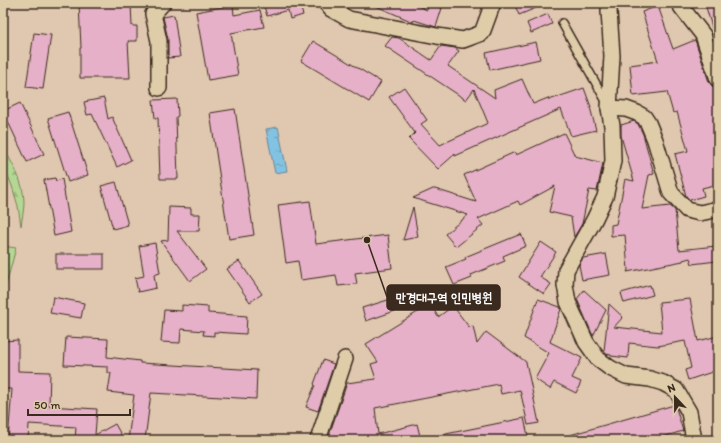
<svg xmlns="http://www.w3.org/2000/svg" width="721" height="443" font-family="Itim,'Poor Story',sans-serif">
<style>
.forest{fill:url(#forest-firs);stroke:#788158}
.water{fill:url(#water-ripples);stroke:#668694}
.building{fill:#e6b0c8;stroke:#3b2a1e}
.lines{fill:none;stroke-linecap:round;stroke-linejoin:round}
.lane-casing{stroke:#3b2a1e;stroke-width:10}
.street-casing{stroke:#3b2a1e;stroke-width:18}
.lane{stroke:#dfcdaa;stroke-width:7}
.street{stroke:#dfcdaa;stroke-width:15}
.leader{fill:none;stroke:#3b2a1e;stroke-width:1.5}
.callout-dot{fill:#3b2a1e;stroke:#dfcdaa;stroke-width:1.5}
.callout{fill:#3b2a1e;stroke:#3b2a1e;stroke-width:1.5}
.callout-label{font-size:13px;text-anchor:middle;font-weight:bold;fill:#fff}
</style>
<defs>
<pattern id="forest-firs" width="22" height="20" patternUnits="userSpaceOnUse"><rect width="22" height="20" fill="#b4d893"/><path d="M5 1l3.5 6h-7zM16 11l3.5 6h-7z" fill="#9cba7e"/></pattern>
<pattern id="water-ripples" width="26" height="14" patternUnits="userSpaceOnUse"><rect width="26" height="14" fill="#82c3e3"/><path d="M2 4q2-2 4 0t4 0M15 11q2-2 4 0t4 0" fill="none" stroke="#6c9fb7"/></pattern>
</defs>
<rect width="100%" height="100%" fill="#e0c7b0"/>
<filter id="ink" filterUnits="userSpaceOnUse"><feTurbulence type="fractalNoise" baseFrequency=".025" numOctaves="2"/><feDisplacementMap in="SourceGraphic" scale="8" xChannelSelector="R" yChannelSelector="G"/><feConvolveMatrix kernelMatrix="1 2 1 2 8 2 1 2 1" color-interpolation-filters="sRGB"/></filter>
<g filter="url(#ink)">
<g class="forest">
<path d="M3 147C12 163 24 182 24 202 24 210 22 218 21 226L18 206 12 186 3 163Z"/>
<polygon points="3,246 16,248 3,296"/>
</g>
<polygon class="water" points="278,127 287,171 275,173 266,129"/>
<g class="building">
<polygon points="79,3 131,3 132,26 137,26 137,41 128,41 130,78 80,78 80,48 81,48"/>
<polygon points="263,3 301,3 302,6 300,6 303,15 290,19 288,10 267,16"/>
<polygon points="369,3 411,3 427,10 429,4 442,8 436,27 414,20 413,22"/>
<polygon points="514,3 548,3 519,15"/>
<polygon points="717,3 718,3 718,51 712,34 714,34 706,7"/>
<polygon points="233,5 234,15 260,10 264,27 231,33 238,75 208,80 196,12"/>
<polygon points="658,6 673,49 695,40 709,82 712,86 718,88 718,184 702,188 704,196 690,200 686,196 675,154 688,151 677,112 673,113 667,92 633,96 630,65 658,61 642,12"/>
<polygon points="548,14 552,24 531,33 527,23"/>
<polygon points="174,15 180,57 168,58 168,39 163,17"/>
<polygon points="34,33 51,35 43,89 26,87"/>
<polygon points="392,37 399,38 431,60 441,46 455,48 459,51 448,66 495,98 494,90 522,79 533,104 548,98 549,100 584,88 591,107 590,107 596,130 571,136 561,109 455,156 455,154 438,169 409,139 415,133 389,97 404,87 427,120 421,124 440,145 488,123 474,89 466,100 385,46"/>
<polygon points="313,41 381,82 369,102 301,61"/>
<polygon points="536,42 540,59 490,70 486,53"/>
<polygon points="104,98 108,119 112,117 131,160 117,167 92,114 87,115 84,102"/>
<polygon points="177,99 178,116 176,117 178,179 160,179 158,118 155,118 153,100"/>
<polygon points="20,103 44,154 27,162 3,111"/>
<polygon points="235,109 254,235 229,239 210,113"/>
<polygon points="68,112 88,175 68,182 48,118"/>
<polygon points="634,121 638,124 643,134 654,174 649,175 642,209 670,206 675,210 679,250 716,246 717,261 692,264 690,258 683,260 683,261 627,272 628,270 625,235 611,236 611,225 616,224 625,179 634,181 621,136 621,125"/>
<polygon points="564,133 575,156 603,163 597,191 589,190 582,224 574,237 571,217 549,212 555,186 520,205 518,201 478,219 483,225 456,247 445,234 468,215 413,198 433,189 435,189 476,202 464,175 515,152 516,155"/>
<polygon points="55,178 56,181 62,179 71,232 54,236 44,180"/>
<polygon points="116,182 128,225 113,229 101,186"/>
<polygon points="310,201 316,244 388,235 392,268 355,273 357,284 338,286 336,275 301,280 298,261 286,263 278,205"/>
<polygon points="169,207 191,208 191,214 200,214 199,231 177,231 206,269 190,281 161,241 168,240"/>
<polygon points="413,207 418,237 403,240"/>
<polygon points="521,234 526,246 503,256 505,261 471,275 472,278 454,285 446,267 466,259 465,257"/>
<polygon points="541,242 556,252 540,277 551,284 544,294 519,277"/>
<polygon points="155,243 160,273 154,275 156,288 138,292 135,278 144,276 139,246"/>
<rect x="56" y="254" width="48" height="15"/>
<polygon points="606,254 610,275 582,280 579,265 583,258"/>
<polygon points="239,261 262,294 250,302 227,269"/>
<polygon points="650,285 653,295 624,303 621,293"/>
<polygon points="584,290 606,310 593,336 577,299"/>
<polygon points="53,297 84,303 81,318 50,313"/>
<polygon points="391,299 395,311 366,321 362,308"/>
<polygon points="538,299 560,307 561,309 550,342 582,358 572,378 581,382 576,393 554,382 550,389 535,379 549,353 524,338"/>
<polygon points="690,299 698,341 718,336 718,370 688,380 685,370 691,368 685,341 658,346 629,343 628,358 611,356 611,355 606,354 604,351 609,304 623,317 614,327 662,332 659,302"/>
<polygon points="182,305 208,307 208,313 247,316 246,334 214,332 214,336 203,335 204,331 181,329 180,343 161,342 164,310 182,311"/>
<polygon points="432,306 438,317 453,306 469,327 473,326 477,344 486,332 526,362 539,423 528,425 520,390 501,394 499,384 375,408 378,434 417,424 420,436 402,440 330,440 330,432 347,383 376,379 371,364 378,362 366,344 416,313"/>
<polygon points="66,337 108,339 107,357 140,361 140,363 257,370 256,399 151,393 145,440 128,440 134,395 108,392 111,373 108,373 108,367 64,365"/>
<polygon points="18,340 18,371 50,372 49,406 97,409 95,435 115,424 124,440 75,440 76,427 29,424 28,440 8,440 12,389 3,389 3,341"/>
<polygon points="323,360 334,364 318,411 306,407 315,385 314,384"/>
<polygon points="674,405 676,408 683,431 652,440 564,440 563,437"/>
<polygon points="524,418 529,440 441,440 441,435"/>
</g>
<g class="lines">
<defs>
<polyline id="lane" points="562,23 607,103"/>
<g id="street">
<polyline points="326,3 331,9 349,19 437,36 463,40 482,33 493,3"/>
<polyline points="610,3 609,11 612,56 609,108 612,126 613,161 605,197 594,220 566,270 565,285 568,302 586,342 598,359 610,368 626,376 650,379 663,383 676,390 689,412 694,440"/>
<polyline points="679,3 682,8 703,35 718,79"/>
<polyline points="159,88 159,41 153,14 163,3"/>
<polyline points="609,108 626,109 637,113 644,117 648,123 655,140 671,193 687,210 700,213 718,209"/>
<polyline points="318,440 345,359"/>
</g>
</defs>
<use href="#lane" class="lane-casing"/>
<use href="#street" class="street-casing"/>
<use href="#lane" class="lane"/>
<use href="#street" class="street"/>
</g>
</g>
<path class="leader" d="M367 240L387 297"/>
<circle class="callout-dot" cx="367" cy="240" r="4"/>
<rect class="callout" x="387" y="285" width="113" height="25" rx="4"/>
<g class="callout-label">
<text x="444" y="302">만경대구역 인민병원</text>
</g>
<rect width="721" height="443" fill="none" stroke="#dfcdaa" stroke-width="16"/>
<rect x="8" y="8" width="705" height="427" fill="none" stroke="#3b2a1e" stroke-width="1.5" filter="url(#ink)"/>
<g transform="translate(675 397) rotate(338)" stroke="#dfcdaa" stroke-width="3" paint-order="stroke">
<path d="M0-3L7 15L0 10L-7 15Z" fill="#3b2a1e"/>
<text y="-6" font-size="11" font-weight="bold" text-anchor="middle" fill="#3b2a1e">N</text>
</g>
<path d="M28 409v6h102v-6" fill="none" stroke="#3b2a1e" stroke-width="2"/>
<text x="34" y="409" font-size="12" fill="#3b2a1e" stroke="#dfcdaa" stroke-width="3" paint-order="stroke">50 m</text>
</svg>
